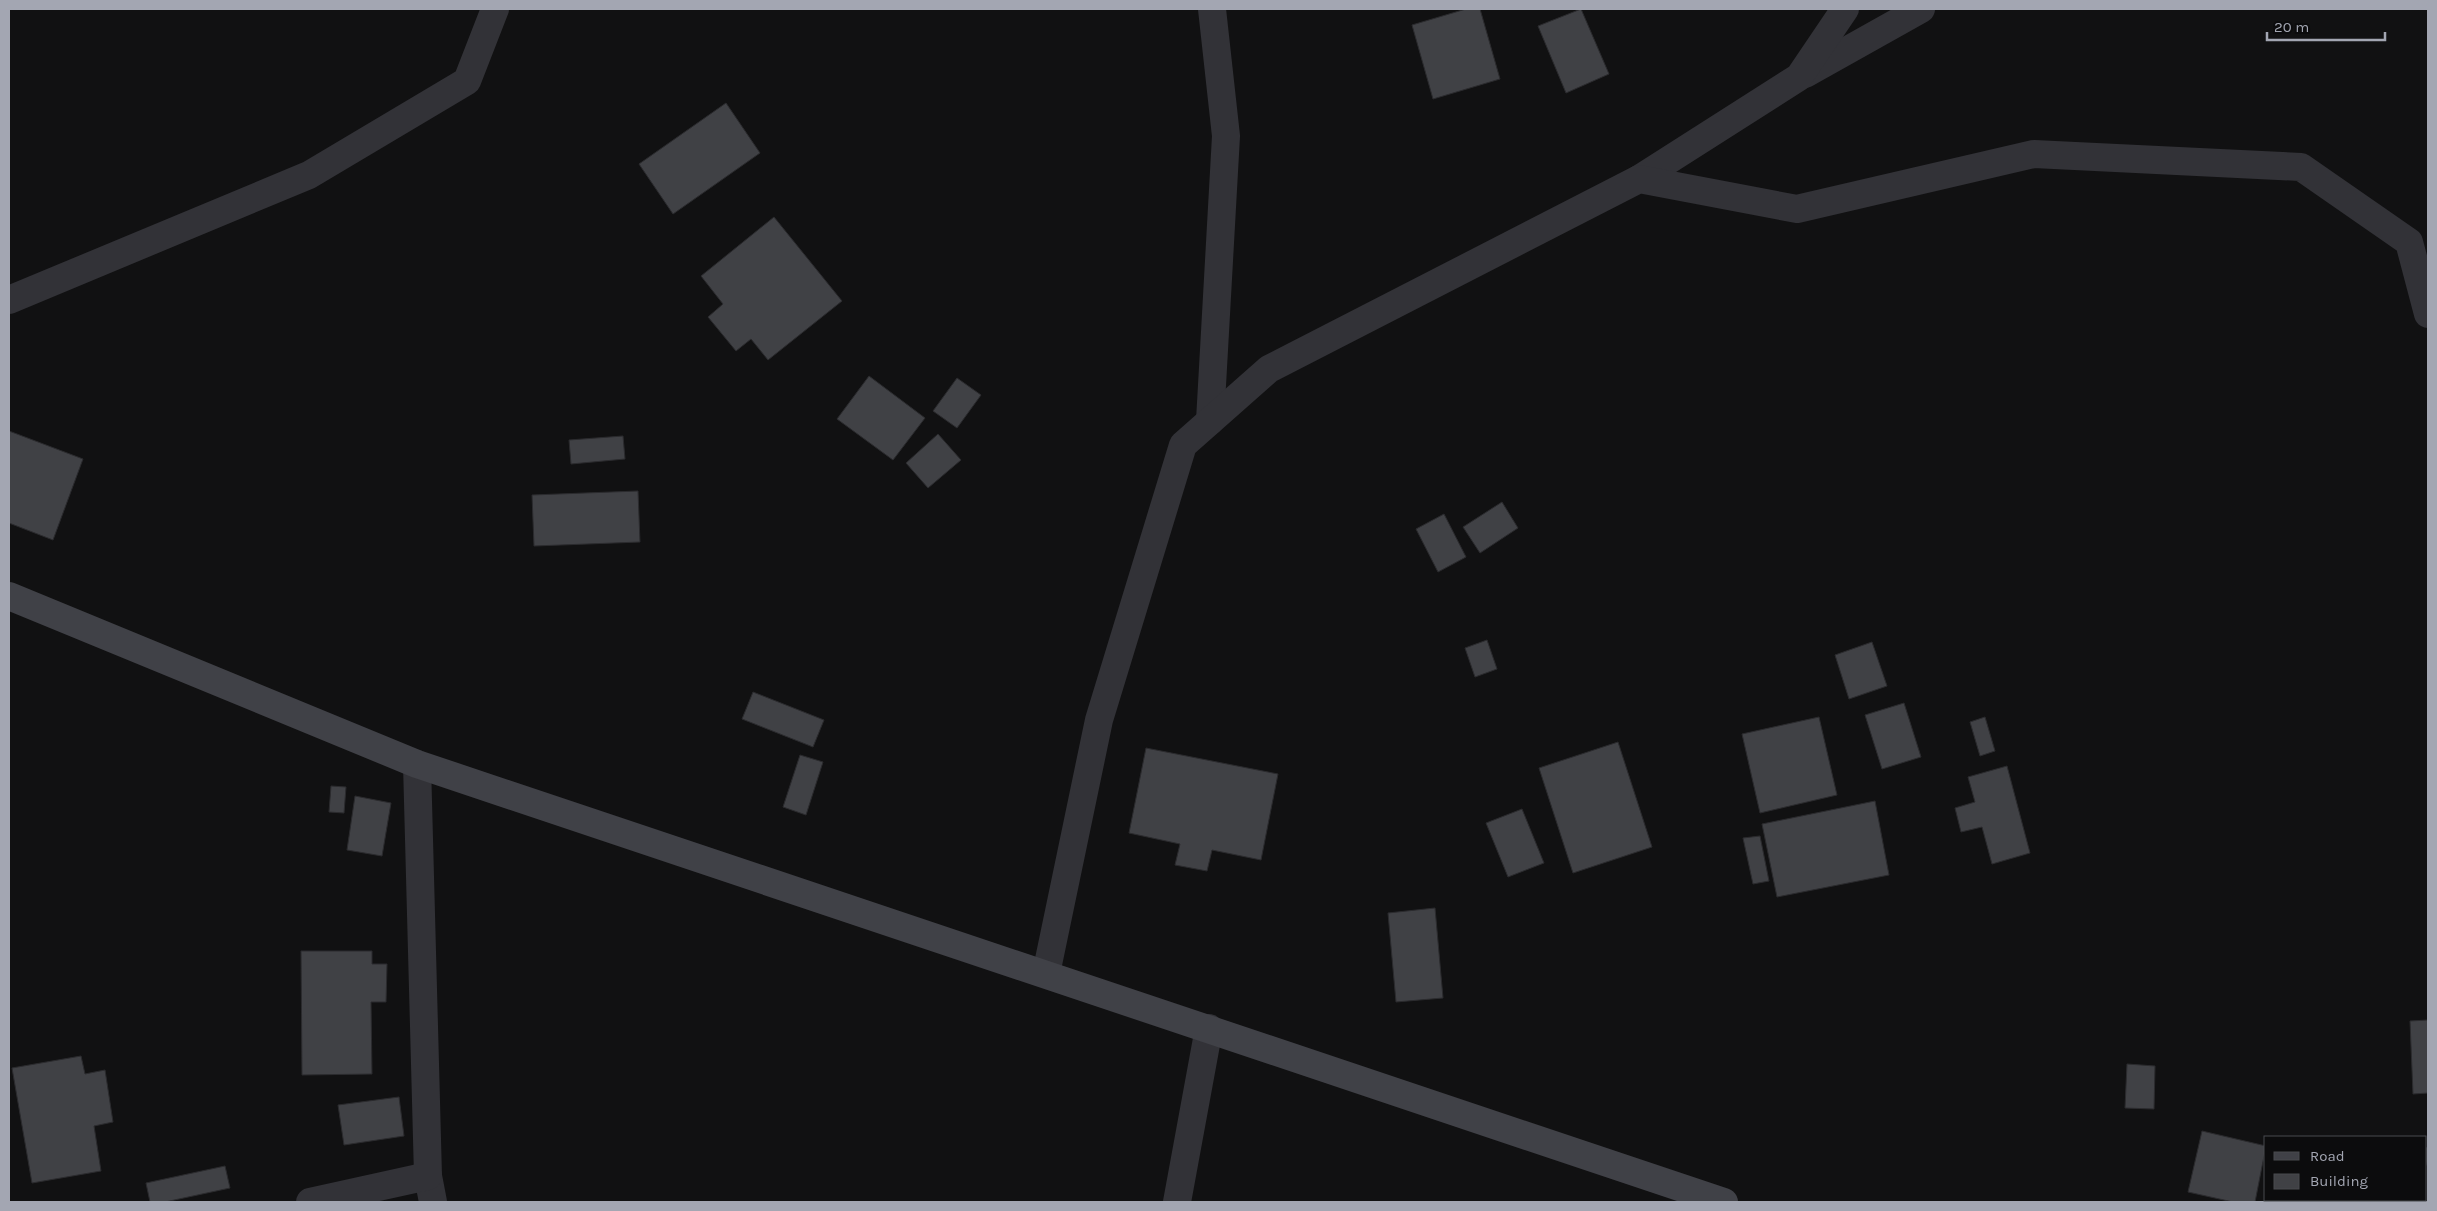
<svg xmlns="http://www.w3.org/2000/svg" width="2437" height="1211" font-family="Karla,sans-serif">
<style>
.building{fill:#404145;stroke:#2b2b2e}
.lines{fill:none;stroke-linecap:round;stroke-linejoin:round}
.minor{stroke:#323237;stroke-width:28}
.secondary{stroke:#404147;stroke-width:28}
</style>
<rect width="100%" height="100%" fill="#111112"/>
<g class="building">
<polygon points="1466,9 1480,9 1500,79 1433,99 1412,25"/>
<polygon points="1581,9 1609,74 1566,93 1538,26"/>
<polygon points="726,103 760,153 673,214 639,164"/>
<polygon points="774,217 842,301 768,360 751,339 736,351 708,317 723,304 701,276"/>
<polygon points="869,376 925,418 893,460 837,419"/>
<polygon points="957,378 981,395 957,428 933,411"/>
<polygon points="9,431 83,459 53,540 9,523"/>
<polygon points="938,434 961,460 928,488 906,463"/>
<polygon points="623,436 625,459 571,464 569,440"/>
<polygon points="638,491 640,542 534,546 532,495"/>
<polygon points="1502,502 1518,528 1480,553 1463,527"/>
<polygon points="1444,514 1466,557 1438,572 1416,529"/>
<polygon points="1487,640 1497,669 1475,677 1465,648"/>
<polygon points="1872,642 1887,686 1849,699 1835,655"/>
<polygon points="753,692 824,720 813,747 742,719"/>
<polygon points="1904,703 1921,757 1882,769 1865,715"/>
<polygon points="1819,717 1837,795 1760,813 1742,734"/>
<polygon points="1985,717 1995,751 1980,756 1970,722"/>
<polygon points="1618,742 1652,847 1573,873 1539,768"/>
<polygon points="1146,748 1278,774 1261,860 1212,850 1207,871 1175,865 1180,844 1129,833"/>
<polygon points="800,755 823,762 806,815 783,807"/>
<polygon points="2007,766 2030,853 1992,864 1982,827 1961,832 1955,808 1975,802 1968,777"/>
<polygon points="331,786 346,787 344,813 329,812"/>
<polygon points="355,796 391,803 382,856 347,850"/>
<polygon points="1875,801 1889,875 1777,897 1762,824"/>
<polygon points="1522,809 1544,863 1508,877 1486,823"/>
<polygon points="1760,836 1769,881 1753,884 1743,838"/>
<polygon points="1435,908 1443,998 1396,1002 1388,913"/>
<polygon points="301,951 372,951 372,964 387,964 386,1002 371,1002 372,1074 302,1075"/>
<polygon points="2428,1020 2428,1093 2413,1094 2410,1021"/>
<polygon points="81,1056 85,1074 105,1070 113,1122 94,1126 101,1171 32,1183 12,1068"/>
<polygon points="2127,1064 2155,1066 2154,1109 2125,1108"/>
<polygon points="399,1097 404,1136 344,1145 338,1105"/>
<polygon points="2202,1131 2266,1146 2255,1202 2233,1202 2188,1192"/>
<polygon points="2428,1147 2428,1168 2426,1162 2426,1148"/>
<polygon points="225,1166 230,1188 165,1202 150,1202 146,1183"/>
</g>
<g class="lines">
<g class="minor">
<polyline points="1805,74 1921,9"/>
<polyline points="1639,179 1799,77 1845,9"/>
<polyline points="9,300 309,175 467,81 495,9"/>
<polyline points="1210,421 1226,136 1212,9"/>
<polyline points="1046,974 1099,720 1183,445 1269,369 1639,179 1797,209 2034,154 2301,167 2409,242 2428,314"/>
<polyline points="428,1176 433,1202"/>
<polyline points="310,1202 428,1176 417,764"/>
<polyline points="1177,1202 1209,1028"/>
</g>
<polyline class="secondary" points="9,596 417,764 1724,1202"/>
</g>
<rect width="2437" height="1211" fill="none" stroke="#a3a6b2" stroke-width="20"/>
<rect x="2264" y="1136" width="162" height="65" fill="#0c0c0d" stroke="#484a4f"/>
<rect x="2274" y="1152" width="25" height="8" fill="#404147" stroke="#484a4f"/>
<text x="2310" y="1161" font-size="15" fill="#a3a6b2">Road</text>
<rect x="2274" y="1174" width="25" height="15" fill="#404145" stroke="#484a4f"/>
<text x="2310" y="1186" font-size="15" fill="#a3a6b2">Building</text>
<path d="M2267 32v8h118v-8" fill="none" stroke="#a3a6b2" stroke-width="2.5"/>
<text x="2274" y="32" font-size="15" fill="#a3a6b2" stroke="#0c0c0d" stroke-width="4" paint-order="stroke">20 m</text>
</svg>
